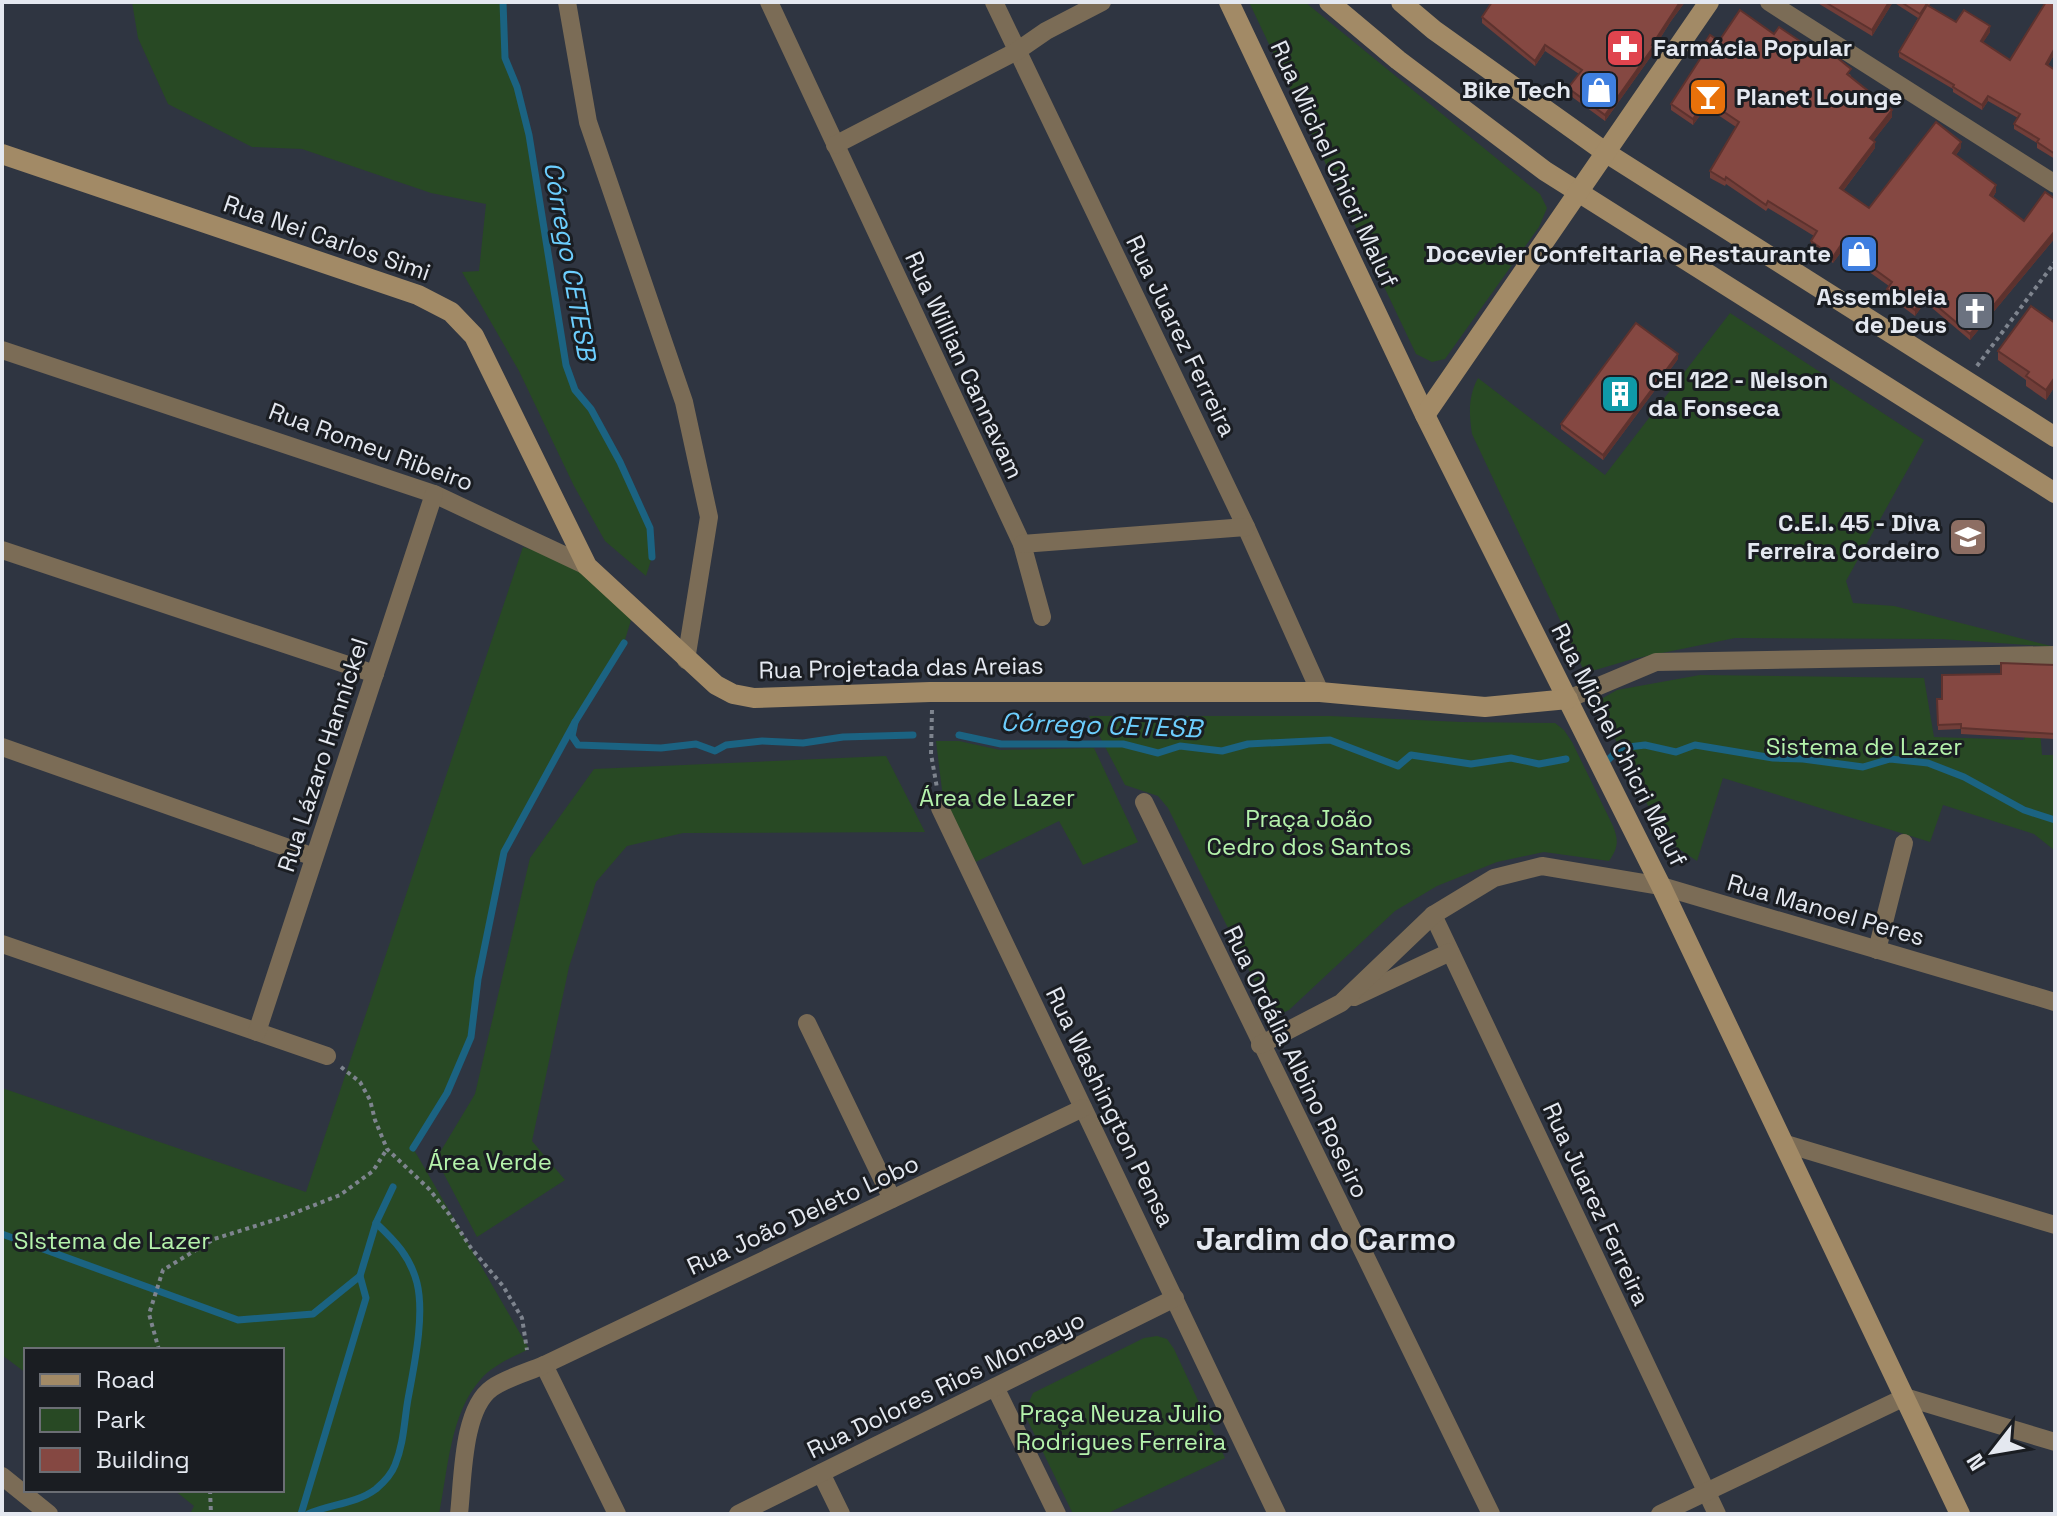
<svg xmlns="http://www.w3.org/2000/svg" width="2057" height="1516" font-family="'Space Grotesk',sans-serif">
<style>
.green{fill:#284924}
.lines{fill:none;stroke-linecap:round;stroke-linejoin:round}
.stream{stroke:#1b6382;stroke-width:7}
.path{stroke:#7e848e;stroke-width:4;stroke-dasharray:4 4;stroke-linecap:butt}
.street{stroke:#7b6c56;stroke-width:18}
.secondary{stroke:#a28a66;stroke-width:20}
.wall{fill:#723e39}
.shaded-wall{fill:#5d322e}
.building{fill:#854842;stroke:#5d322e;stroke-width:2}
.labels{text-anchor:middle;stroke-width:6;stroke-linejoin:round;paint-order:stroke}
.poi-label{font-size:24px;font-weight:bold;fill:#e4e8f0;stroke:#1a1d22;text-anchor:end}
.street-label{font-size:24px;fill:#e4e8f0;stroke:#1a1d22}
.park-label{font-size:24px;fill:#b4f2ab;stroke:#1a1d22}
.water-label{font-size:26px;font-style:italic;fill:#6ccefe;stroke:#1a1d22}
.district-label{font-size:32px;font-weight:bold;fill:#e4e8f0;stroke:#1a1d22}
</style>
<rect width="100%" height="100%" fill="#2f3541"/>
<g class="green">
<polygon points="132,2 503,2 505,58 517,87 529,135 566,365 575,390 591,409 620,462 650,528 652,557 646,576 605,541 574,486 519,371 462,272 479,271 486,204 431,193 302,149 252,147 168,104 138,38"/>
<polygon points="1249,2 1305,2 1540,194 1547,208 1539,227 1445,359 1432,362 1416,354"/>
<path d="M1730 313 1924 440 1846 581 1853 603 1894 606 2055 647 1942 639 1735 638 1633 659 1585 673 1472 434C1469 413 1468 397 1478 378L1605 475Z"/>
<path d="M523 547 556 557 584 575 632 617 624 643 575 722 504 852 478 979 471 1037 447 1093 413 1148 529 1349C513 1357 493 1365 481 1379 450 1413 448 1470 439 1514H190L194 1506 174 1490H282V1350H26V1373L2 1355V1088L306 1192Z"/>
<polygon points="1700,675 1924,678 1934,737 2024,740 2026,729 2040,730 2042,755 2055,755 2055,860 2054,850 2034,834 1943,805 1930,842 1723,778 1697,861 1676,847 1657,824 1601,710 1603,698 1617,690"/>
<path d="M1089 716H1330L1461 722 1555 723 1564 730 1572 742 1613 826C1619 841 1618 848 1609 861L1544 852 1497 862 1437 886 1395 911 1289 1010 1278 1015 1270 1012 1168 808 1158 796 1125 785Z"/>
<polygon points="936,741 959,741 1000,750 1094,748 1138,842 1083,865 1059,821 976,862 943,798"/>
<polygon points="886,756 925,832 683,833 627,846 596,882 569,967 532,1141 565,1180 477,1237 436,1159 475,1094 530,858 594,769"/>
<polygon points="1157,1336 1167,1339 1174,1349 1225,1458 1106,1514 1073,1514 1024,1413 1033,1393 1144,1338"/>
</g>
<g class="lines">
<g class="stream">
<polyline points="503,2 505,58 517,87 529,135 566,365 575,390 591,409 620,462 650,528 652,557"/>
<polyline points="624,643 575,722 572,736 578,745 661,748 696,744 715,751 726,745 762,741 803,743 843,737 913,735"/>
<polyline points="959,735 1001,744 1123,744 1158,753 1180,746 1222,751 1248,744 1330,740 1398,766 1411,755 1471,764 1511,758 1539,764 1566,759"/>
<polyline points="1609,759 1620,748 1645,745 1676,752 1695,745 1773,758 1803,759 1863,767 1890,759 1928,763 1964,777 2024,810 2055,820"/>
<polyline points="413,1148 447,1093 471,1037 478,979 504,852 575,722"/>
<polyline points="2,1234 238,1320 313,1314 360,1276"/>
<polyline points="301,1514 366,1298 360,1276 376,1223 393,1187"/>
<path d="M308 1514C330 1504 356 1504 376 1489 383 1483 392 1473 395 1465 404 1443 404 1422 408 1399 414 1366 425 1316 417 1283 410 1256 395 1241 376 1223"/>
</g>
<g class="path">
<polyline points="1977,366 2055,262"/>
<polyline points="932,710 931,754 937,788"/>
<polyline points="341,1067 360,1082 370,1100 375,1120 387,1149 429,1189 449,1214 471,1248 503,1286 522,1318 527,1350"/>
<polyline points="159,1350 149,1314 163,1270 214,1239 284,1217 340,1195 373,1171 387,1149"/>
<polyline points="210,1490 211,1514"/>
</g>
<g class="street">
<polyline points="567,2 588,122 684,402 709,517 686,660"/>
<polyline points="769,2 1022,544 1042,617"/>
<polyline points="994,2 1246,527 1320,692"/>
<polyline points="1769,2 2055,184"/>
<polyline points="835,145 1017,51 1046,31 1102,2"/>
<polyline points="2,350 434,494 587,566"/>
<polyline points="1022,544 1246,527"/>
<polyline points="2,550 375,674"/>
<polyline points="1568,699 1656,662 2055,655"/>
<polyline points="2,747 314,857"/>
<polyline points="1144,802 1491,1514"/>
<polyline points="940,808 1277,1514"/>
<polyline points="1433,915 1717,1514"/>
<polyline points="2,944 327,1056"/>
<polyline points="1877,950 1904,843"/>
<polyline points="1354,997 1450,952"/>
<polyline points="807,1023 892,1199"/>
<polyline points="257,1032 434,494"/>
<polyline points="1260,1045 1341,1003 1433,915 1494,878 1542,866 1661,886 2055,1002"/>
<polyline points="1783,1143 2055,1225"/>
<polyline points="544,1365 617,1514"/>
<polyline points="995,1387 1057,1514"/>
<polyline points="821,1473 841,1514"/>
<polyline points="2,1476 49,1514"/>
<path d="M459 1514C463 1480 462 1409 492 1388 506 1378 528 1372 544 1365L1083 1108"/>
<polyline points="738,1514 1175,1298"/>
<polyline points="1660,1514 1905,1397 2055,1442"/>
</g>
<g class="secondary">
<polyline points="1229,2 1425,415 1661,886 1960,1514"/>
<polyline points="1329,2 1398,60 1545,171 2055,493"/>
<polyline points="1401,2 1434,30 1605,152 2055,437"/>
<polyline points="2,154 418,295 451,312 474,336 587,566 716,685 733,694 754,698 930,692 1320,692 1485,707 1568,699"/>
<polyline points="1425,415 1709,2"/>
</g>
</g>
<g class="wall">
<polygon points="1492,2 1685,2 1671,21 1654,48 1654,52 1605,121 1568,94 1568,88 1579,74 1545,51 1535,66 1482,23 1482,17"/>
<polygon points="1816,2 1893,2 1872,36"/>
<polygon points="1893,2 1931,2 1929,6 1956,22 1990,32 1983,42 2010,60 2055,2 2055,53 2048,65 2055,70 2055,159 2037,148 2037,143 2014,129 2014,124 2018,118 1988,101 1982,110 1953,92 1953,89 1899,57 1899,52 1918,18"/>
<polygon points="1774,34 1851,75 1850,77 1892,117 1873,141 1875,148 1843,191 1869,208 1961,148 1956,155 1996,192 1993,197 2024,221 2055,199 2055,238 1970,340 1925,302 1915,316 1887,295 1887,289 1889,286 1841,252 1833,263 1811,247 1811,241 1814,236 1768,208 1766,211 1726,184 1725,186 1710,178 1710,171 1736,127 1706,107 1693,125 1671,110 1671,104 1699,60 1698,53 1719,41"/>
<polygon points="2055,323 2055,386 2046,400 2026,386 2026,380 1998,360 1998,351"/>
<polygon points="1678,359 1603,460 1561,429 1561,424"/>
<polygon points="2055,665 2055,739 1961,734 1961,729 1938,730 1937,699 1942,699 2001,674 2042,666"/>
</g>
<g class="shaded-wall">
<polygon points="1680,2 1685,2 1671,21 1654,48 1654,52 1605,121 1605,115"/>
<polygon points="1889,2 1893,2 1872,36 1872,30"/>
<polygon points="1990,26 1990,32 1981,46 1981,41"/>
<polygon points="1545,45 1545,51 1535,66 1535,61"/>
<polygon points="2055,48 2055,53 2046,69 2046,64"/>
<polygon points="1988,96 1988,101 1982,110 1982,105"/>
<polygon points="1706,100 1706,107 1693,125 1693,119"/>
<polygon points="1892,110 1892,117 1870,145 1870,138"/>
<polygon points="1875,142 1875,148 1840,195 1840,188"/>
<polygon points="1961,142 1961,148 1953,159 1953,153"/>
<polygon points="1996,185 1996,192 1990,201 1990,195"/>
<polygon points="2055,231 2055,238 1970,340 1970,334"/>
<polygon points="1841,245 1841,252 1833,263 1833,257"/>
<polygon points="1925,296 1925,302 1915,316 1915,310"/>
<polygon points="1678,354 1678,359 1603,460 1603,455"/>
<polygon points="2055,377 2055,386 2046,400 2046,390"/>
</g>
<g class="building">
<polygon points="1492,2 1680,2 1652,45 1654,46 1605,115 1568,88 1582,70 1545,45 1535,61 1482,17"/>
<polygon points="1825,2 1889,2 1872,30"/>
<polygon points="1901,2 1928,2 1920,14"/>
<polygon points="2046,2 2055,2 2055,48 2046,64 2055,70 2055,154 2037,142 2039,139 2014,124 2020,114 1988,96 1982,105 1953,87 1954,85 1899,52 1927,5 1956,22 1964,10 1990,26 1981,41 2010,60"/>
<polygon points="1740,10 1774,34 1779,27 1819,54 1824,47 1851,69 1847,74 1892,110 1870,138 1875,142 1840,188 1869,208 1936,122 1961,142 1953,153 1996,185 1990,195 2024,221 2045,192 2055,199 2055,231 1970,334 1925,296 1915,310 1887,289 1892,282 1841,245 1833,257 1811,241 1817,231 1768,201 1766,205 1726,177 1725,180 1710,171 1739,122 1706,100 1693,119 1671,104 1702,56 1698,53 1710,35 1719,41"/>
<polygon points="2031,306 2055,323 2055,377 2046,390 2026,376 2029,372 1998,351"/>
<polygon points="1636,323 1678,354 1603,455 1561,424"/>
<polygon points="2001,663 2055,665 2055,734 1961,728 1961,724 1938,725 1937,699 1942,699 1942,675 2001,674"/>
</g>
<defs>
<symbol id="pharmacy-square" viewBox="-11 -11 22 22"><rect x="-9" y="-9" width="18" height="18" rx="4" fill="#e0444e" stroke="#1a1d22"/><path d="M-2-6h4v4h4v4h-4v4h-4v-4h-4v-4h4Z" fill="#fff"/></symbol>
<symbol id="shop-square" viewBox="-11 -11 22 22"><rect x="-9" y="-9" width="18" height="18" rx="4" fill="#3f7fe0" stroke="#1a1d22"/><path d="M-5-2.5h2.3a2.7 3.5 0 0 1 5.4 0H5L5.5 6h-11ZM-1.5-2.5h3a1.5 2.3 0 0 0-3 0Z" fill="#fff"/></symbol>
<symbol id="bar-square" viewBox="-11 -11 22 22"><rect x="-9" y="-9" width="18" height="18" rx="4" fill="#e8710a" stroke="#1a1d22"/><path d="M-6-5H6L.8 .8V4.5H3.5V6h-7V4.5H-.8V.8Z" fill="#fff"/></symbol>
<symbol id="church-square" viewBox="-11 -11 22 22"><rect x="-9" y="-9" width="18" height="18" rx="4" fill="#6b7280" stroke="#1a1d22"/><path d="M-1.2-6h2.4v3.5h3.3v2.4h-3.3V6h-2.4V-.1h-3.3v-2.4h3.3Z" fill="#fff"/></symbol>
<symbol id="building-square" viewBox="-11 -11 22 22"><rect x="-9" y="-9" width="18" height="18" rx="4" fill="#0f9aa8" stroke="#1a1d22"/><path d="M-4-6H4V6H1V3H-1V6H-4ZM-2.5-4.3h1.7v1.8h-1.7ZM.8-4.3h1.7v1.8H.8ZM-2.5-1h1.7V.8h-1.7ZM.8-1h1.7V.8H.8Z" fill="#fff"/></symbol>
<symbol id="school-square" viewBox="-11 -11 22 22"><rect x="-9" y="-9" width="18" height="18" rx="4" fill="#8d6e63" stroke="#1a1d22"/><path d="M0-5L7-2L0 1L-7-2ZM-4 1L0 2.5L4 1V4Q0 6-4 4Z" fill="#fff"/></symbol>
</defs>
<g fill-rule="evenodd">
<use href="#pharmacy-square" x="1603" y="26" width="44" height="44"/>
<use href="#shop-square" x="1577" y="68" width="44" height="44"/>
<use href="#bar-square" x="1686" y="75" width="44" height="44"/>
<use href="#shop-square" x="1837" y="232" width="44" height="44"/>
<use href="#church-square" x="1953" y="289" width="44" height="44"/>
<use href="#building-square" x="1598" y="372" width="44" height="44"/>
<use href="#school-square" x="1946" y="515" width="44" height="44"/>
</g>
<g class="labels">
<g class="poi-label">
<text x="1653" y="56" text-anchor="start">Farmácia Popular</text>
<text x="1571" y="98">Bike Tech</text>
<text x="1736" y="105" text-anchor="start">Planet Lounge</text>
<text x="1831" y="262">Docevier Confeitaria e Restaurante</text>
<text x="1947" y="305">Assembleia<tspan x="1947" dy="28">de Deus</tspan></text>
<text x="1648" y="388" text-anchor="start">CEI 122 - Nelson<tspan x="1648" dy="28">da Fonseca</tspan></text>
<text x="1940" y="531">C.E.I. 45 - Diva<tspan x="1940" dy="28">Ferreira Cordeiro</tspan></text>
</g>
<g class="street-label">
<text transform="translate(1334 164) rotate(65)" y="8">Rua Michel Chicri Maluf</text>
<text transform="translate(327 238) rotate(19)" y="8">Rua Nei Carlos Simi</text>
<text transform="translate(1181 336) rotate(64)" y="8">Rua Juarez Ferreira</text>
<text transform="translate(964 365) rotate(65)" y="8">Rua Willian Cannavam</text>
<text transform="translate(371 447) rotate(20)" y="8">Rua Romeu Ribeiro</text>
<text transform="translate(901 668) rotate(-1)" y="8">Rua Projetada das Areias</text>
<text transform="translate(1619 745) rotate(63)" y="8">Rua Michel Chicri Maluf</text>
<text transform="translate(323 755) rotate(-72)" y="8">Rua Lázaro Hannickel</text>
<text transform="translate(1826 910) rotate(16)" y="8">Rua Manoel Peres</text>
<text transform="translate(1296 1062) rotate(64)" y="8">Rua Ordália Albino Roseiro</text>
<text transform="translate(1110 1107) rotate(64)" y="8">Rua Washington Pensa</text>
<text transform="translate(1596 1204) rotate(65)" y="8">Rua Juarez Ferreira</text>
<text transform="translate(803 1215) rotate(-25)" y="8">Rua João Deleto Lobo</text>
<text transform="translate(946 1385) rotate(-26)" y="8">Rua Dolores Rios Moncayo</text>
</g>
<g class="park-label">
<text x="1864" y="755">Sistema de Lazer</text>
<text x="997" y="806">Área de Lazer</text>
<text x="1309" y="827">Praça João<tspan x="1309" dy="28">Cedro dos Santos</tspan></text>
<text x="490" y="1170">Área Verde</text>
<text x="112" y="1249">SIstema de Lazer</text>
<text x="1121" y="1422">Praça Neuza Julio<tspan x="1121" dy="28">Rodrigues Ferreira</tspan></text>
</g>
<g class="water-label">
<text transform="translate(570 261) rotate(80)" y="9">Córrego CETESB</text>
<text transform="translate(1101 725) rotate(2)" y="9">Córrego CETESB</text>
</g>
<g class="district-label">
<text x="1326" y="1250">Jardim do Carmo</text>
</g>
</g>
<rect width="2057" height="1516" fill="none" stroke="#e4e8f0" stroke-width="8"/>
<rect x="24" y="1348" width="260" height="144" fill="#1a1d22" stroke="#6b6e74" stroke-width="2"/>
<rect x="40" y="1374" width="40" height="12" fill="#a28a66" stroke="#6b6e74" stroke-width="2"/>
<text x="96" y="1388" font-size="24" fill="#e4e8f0">Road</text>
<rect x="40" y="1408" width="40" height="24" fill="#284924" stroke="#6b6e74" stroke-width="2"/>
<text x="96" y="1428" font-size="24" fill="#e4e8f0">Park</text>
<rect x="40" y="1448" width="40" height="24" fill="#854842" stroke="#6b6e74" stroke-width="2"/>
<text x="96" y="1468" font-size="24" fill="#e4e8f0">Building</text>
<g transform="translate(1993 1452) rotate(239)" stroke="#1a1d22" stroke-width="6" paint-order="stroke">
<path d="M0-6L14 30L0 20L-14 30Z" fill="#e4e8f0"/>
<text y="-12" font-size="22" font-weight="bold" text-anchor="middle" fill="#e4e8f0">N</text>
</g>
</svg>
